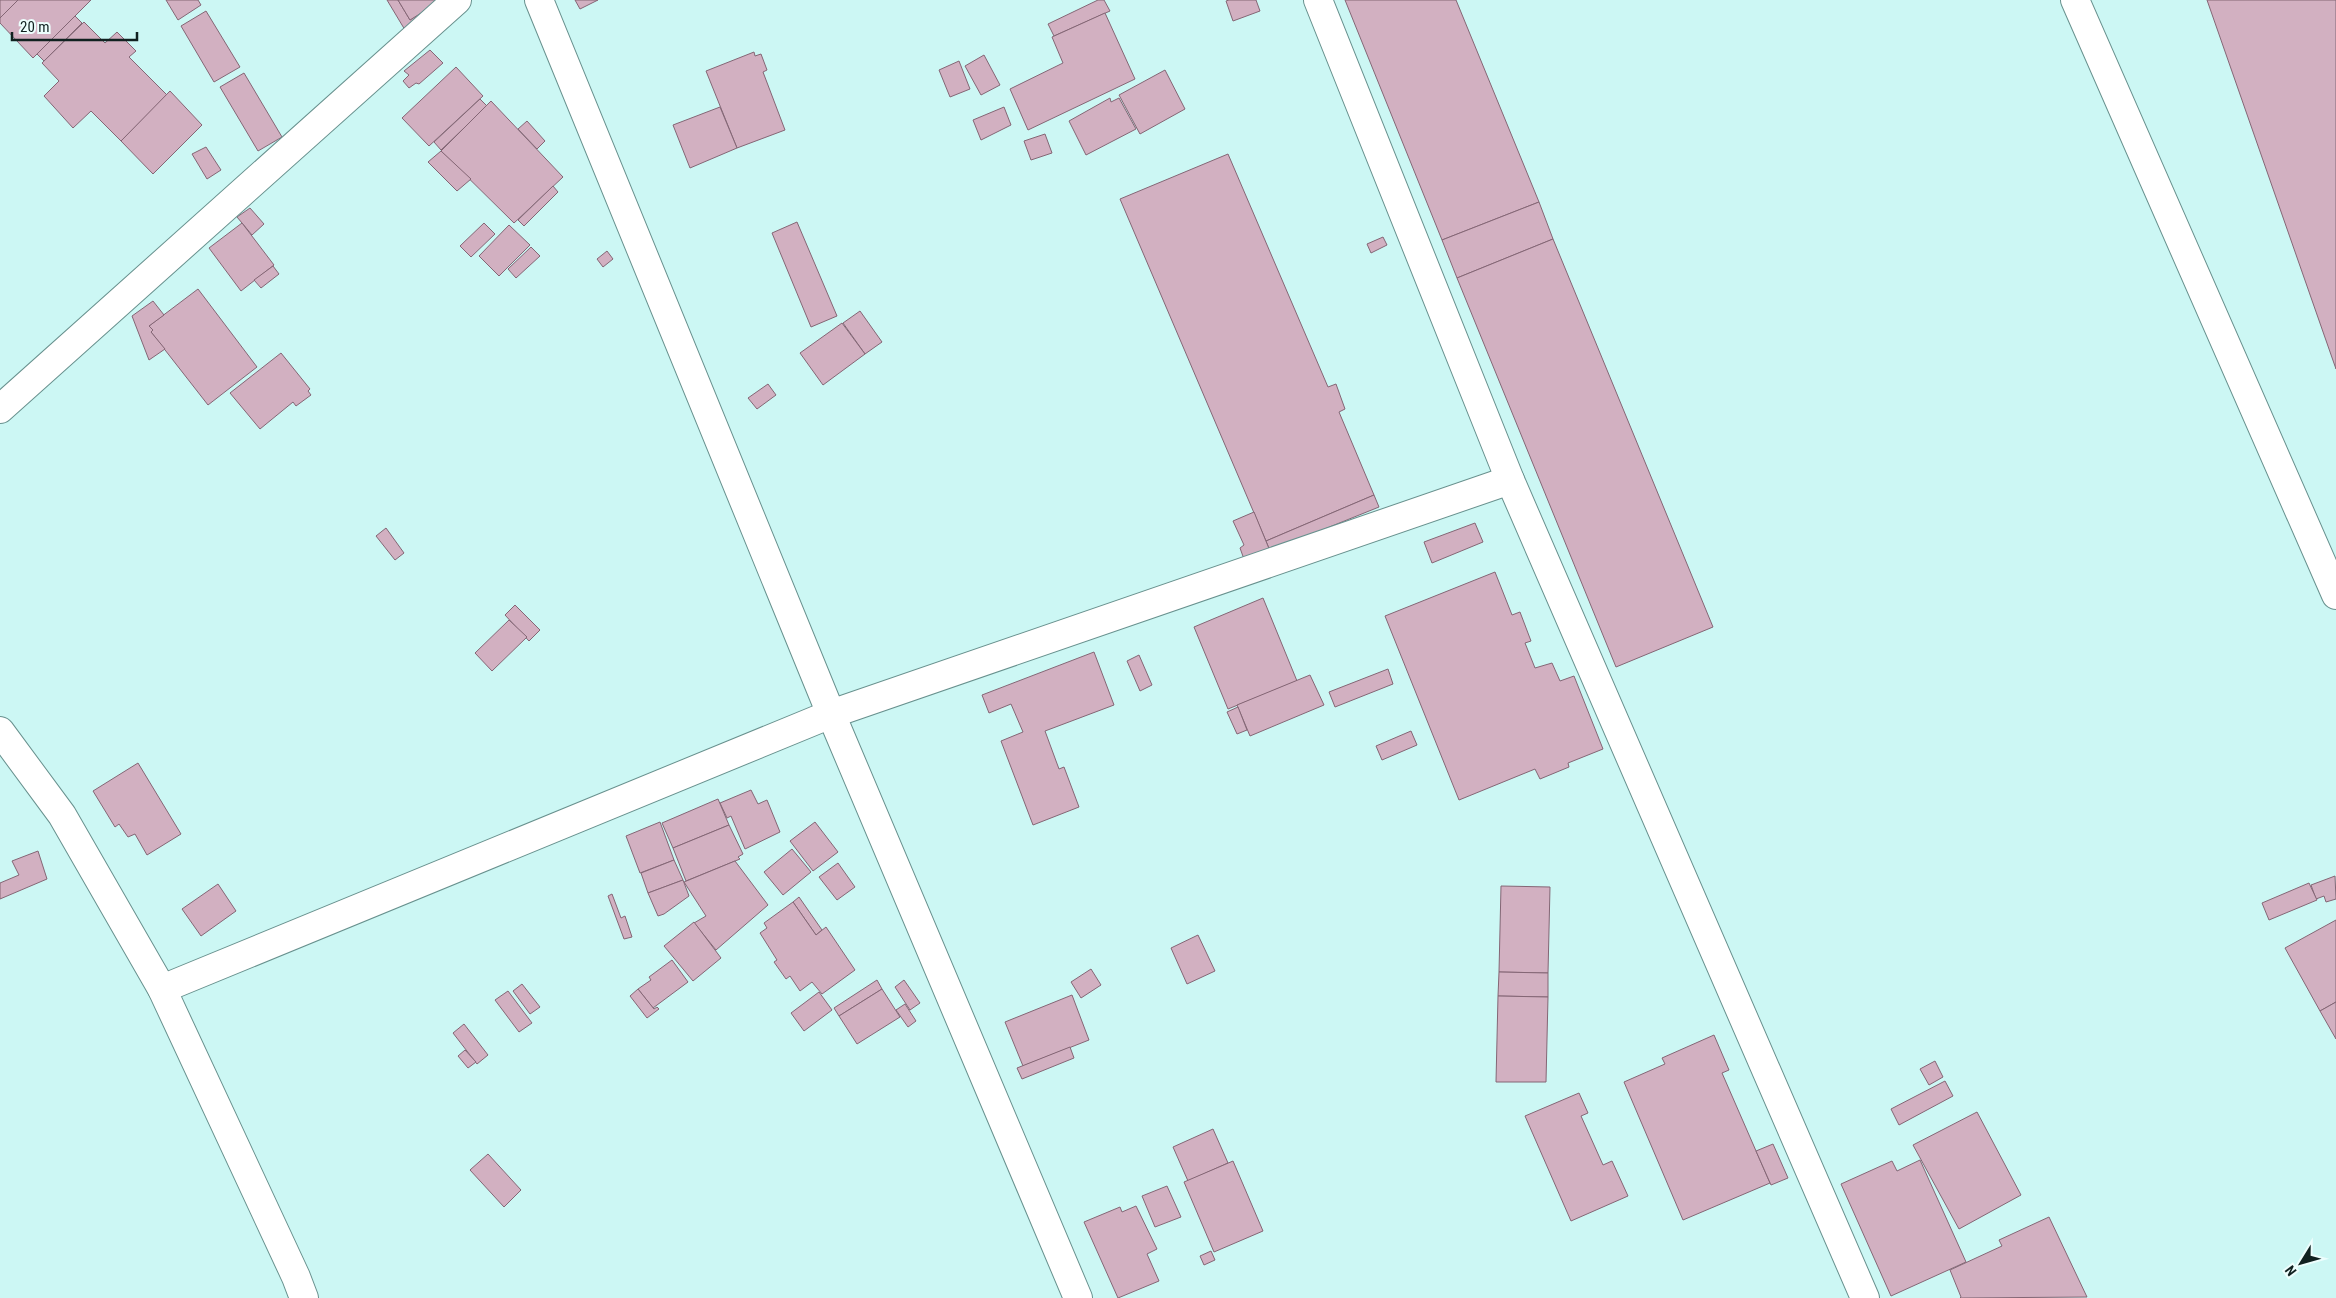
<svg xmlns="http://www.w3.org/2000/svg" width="2336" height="1298" font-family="'Roboto Condensed',sans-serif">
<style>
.building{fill:#d2b0c1;stroke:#846675}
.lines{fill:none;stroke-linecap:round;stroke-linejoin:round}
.minor-casing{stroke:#68918e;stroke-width:30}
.tertiary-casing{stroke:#68918e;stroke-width:30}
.minor{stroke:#fff;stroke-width:28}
.tertiary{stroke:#fff;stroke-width:28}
</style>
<rect width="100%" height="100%" fill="#ccf7f4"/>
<g class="building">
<polygon points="0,0 18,0 0,18"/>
<polygon points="18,0 91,0 33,58 0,23 0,18"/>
<polygon points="166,0 198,0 201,5 178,20"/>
<polygon points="387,0 398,0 410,20 420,13 426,23 408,35"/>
<polygon points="398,0 442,0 410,20"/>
<polygon points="575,0 598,0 580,9"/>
<polygon points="1098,0 1104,0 1110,11 1054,36 1048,24"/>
<polygon points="1229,0 1256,0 1260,11 1233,21 1226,1"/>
<polygon points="1345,0 1456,0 1539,202 1442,240"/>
<polygon points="2207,0 2336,0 2336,369"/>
<polygon points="206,11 240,67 214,82 181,26"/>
<polygon points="1105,13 1135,79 1028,130 1010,89 1063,63 1052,37"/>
<polygon points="75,16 82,23 44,61 37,54"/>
<polygon points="84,22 105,43 117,32 136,51 129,57 167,95 121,141 91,111 73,128 44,96 59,81 42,63"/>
<polygon points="430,50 443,63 419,84 416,83 409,88 403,81 409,75 404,71"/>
<polygon points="754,52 755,56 761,54 767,70 763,72 785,130 737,148 706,71"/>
<polygon points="984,55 1000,85 981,95 965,66"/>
<polygon points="959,61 970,89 950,97 939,70"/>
<polygon points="456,67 483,96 429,146 402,118"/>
<polygon points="1165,70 1185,109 1140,134 1119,95"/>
<polygon points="244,73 282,137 258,151 220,87"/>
<polygon points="170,91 202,125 153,174 121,141"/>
<polygon points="1110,98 1111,102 1119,98 1136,129 1086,155 1069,121"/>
<polygon points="480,99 487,106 441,150 434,142"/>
<polygon points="491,101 563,177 514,223 441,151"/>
<polygon points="720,107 737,148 690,168 673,125"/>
<polygon points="1004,107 1011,125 981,140 973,120"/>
<polygon points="527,121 545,141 537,149 518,129"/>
<polygon points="1045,134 1052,153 1031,160 1024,141"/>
<polygon points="206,147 221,170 207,179 192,154"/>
<polygon points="441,151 471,179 457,191 428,162"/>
<polygon points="1228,154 1328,387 1336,384 1345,409 1339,412 1374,495 1266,541 1120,199"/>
<polygon points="553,186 558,192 524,226 518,220"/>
<polygon points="1539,202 1553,239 1457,278 1442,240"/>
<polygon points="250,208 264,224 252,235 237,217"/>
<polygon points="797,222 837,316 811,327 772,233"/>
<polygon points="242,223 274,265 241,291 209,248"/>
<polygon points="484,223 495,234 471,257 460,246"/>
<polygon points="509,225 530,245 499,276 479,256"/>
<polygon points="1383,237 1387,245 1371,253 1367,244"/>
<polygon points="1553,239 1713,627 1616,667 1457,278"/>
<polygon points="531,247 540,256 516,278 508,269"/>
<polygon points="607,251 613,259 603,267 597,259"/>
<polygon points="273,266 279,274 261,288 254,280"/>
<polygon points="198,289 257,367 208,405 151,332 153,330 149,326"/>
<polygon points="153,301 164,315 149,326 153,330 151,332 165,349 149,360 132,316"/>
<polygon points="860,311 882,342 865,354 843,323"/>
<polygon points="842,323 865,354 823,385 800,353"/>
<polygon points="281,353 310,389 308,391 311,395 296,406 293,402 260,429 230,393"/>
<polygon points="768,384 776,395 757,409 748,398"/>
<polygon points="1374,495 1379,507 1270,551 1266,541"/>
<polygon points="1254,512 1270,551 1245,562 1240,548 1244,545 1233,521"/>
<polygon points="1475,523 1483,542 1432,563 1424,542"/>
<polygon points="386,528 404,553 395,560 376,536"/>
<polygon points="1495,572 1512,615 1520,612 1531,641 1525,643 1535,668 1552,663 1560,681 1574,676 1603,749 1568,763 1569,767 1540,779 1535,769 1459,800 1385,616"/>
<polygon points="1263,598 1297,681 1228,709 1194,627"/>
<polygon points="515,605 540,630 529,641 505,615"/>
<polygon points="509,620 527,637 492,671 475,653"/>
<polygon points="1094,652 1114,705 1045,731 1059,769 1064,767 1079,807 1033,825 1001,741 1023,732 1011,704 989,713 982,695"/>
<polygon points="1139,655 1152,685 1140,691 1127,661"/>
<polygon points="1388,669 1393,684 1335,707 1329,692"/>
<polygon points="1310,675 1324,705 1250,736 1237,705"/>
<polygon points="1238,707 1247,730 1237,734 1227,712"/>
<polygon points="1411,731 1417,745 1382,760 1376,746"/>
<polygon points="138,763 181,834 147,855 135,834 128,837 119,824 115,827 93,791"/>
<polygon points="751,790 758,804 767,800 780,832 745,849 731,816 727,818 720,803"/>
<polygon points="718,799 729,825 673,848 662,823"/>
<polygon points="660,822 674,860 640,873 626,836"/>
<polygon points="815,822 838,852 813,871 790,841"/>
<polygon points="729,825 743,854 738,857 740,859 686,881 673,848"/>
<polygon points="792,849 811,872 783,895 764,872"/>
<polygon points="38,851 47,879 0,899 0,883 19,875 12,861"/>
<polygon points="674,860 683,880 648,893 641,873"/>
<polygon points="735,861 768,905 716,950 694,923 706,916 684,882"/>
<polygon points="838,863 855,887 837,900 819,877"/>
<polygon points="2335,876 2336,899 2326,902 2324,896 2316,899 2311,885"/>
<polygon points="683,880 689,896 664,914 658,916 648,893"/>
<polygon points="2309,883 2317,900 2269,920 2262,903"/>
<polygon points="218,884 236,911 201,936 182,909"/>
<polygon points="1501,886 1550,887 1548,973 1499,972"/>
<polygon points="612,894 621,918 625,916 632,937 624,939 608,896"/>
<polygon points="799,897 822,930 816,935 793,902"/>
<polygon points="793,902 816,935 826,927 855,970 822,994 812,982 800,991 790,976 786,979 774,962 777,960 760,933 767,928 764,923"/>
<polygon points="2336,920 2336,1002 2320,1011 2285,948"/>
<polygon points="694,922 721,958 693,981 664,946"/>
<polygon points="1198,935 1215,971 1187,984 1171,948"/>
<polygon points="672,960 688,982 653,1008 638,989 651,980 649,977"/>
<polygon points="1091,969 1101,985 1081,998 1071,982"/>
<polygon points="1499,972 1548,973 1548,997 1498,996"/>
<polygon points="877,980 882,989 839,1016 834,1008"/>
<polygon points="904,980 920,1003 910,1010 895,987"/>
<polygon points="522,984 540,1007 530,1014 513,991"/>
<polygon points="638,989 654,1009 657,1007 659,1009 647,1018 630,996"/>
<polygon points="882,989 900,1017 857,1044 839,1016"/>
<polygon points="508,991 532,1023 519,1032 495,1000"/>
<polygon points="819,992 832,1010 804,1031 791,1013"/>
<polygon points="1072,995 1089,1040 1023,1066 1005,1022"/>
<polygon points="1498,996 1548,997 1546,1082 1496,1082"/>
<polygon points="2336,1002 2336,1039 2320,1011"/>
<polygon points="905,1004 916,1021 908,1027 896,1010"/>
<polygon points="464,1024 488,1055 477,1064 453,1033"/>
<polygon points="1714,1035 1729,1070 1722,1073 1770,1183 1683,1220 1624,1082 1665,1064 1662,1058"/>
<polygon points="1070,1047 1074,1058 1022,1079 1017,1068"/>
<polygon points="465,1050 476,1062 468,1068 458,1056"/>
<polygon points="1935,1061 1943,1077 1929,1085 1920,1069"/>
<polygon points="1945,1081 1953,1096 1899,1125 1891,1109"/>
<polygon points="1579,1093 1588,1113 1581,1116 1603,1165 1612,1161 1628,1196 1571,1221 1525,1116"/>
<polygon points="1977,1112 2021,1195 1959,1229 1913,1145"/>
<polygon points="1213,1129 1228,1163 1188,1181 1173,1147"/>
<polygon points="1773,1144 1788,1178 1771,1185 1756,1151"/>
<polygon points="488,1154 521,1190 504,1207 470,1170"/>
<polygon points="1920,1160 1966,1262 1891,1296 1841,1184 1892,1161 1897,1171"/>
<polygon points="1233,1161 1263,1231 1214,1252 1184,1182"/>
<polygon points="1167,1186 1181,1217 1155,1227 1142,1196"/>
<polygon points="1136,1206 1157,1249 1147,1254 1159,1281 1118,1298 1084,1222 1120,1207 1122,1212"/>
<polygon points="2049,1217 2087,1297 1960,1298 1961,1297 1950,1270 2002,1246 1999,1240"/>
<polygon points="1211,1251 1215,1260 1204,1265 1200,1256"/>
</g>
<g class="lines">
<defs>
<g id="minor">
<polyline points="539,0 831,714 1078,1298"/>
<polyline points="1318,0 1510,480 1865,1298"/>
<polyline points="2075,0 2336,595"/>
<polyline points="0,409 457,0"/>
<polyline points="162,989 831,714 1510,480"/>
</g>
<polyline id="tertiary" points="0,731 62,815 162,989 296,1277 304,1298"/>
</defs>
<use href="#minor" class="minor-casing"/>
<use href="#tertiary" class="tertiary-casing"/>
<use href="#minor" class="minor"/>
<use href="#tertiary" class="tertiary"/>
</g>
<g transform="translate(2301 1263) rotate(233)" stroke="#edfefd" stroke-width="4" paint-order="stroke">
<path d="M0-4L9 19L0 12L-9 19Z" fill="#102120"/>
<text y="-8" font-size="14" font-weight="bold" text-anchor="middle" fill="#102120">N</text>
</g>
<path d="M12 32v8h125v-8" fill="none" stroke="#102120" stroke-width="2.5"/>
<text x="20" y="32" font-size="15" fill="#102120" stroke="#edfefd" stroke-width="4" paint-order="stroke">20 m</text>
</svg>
